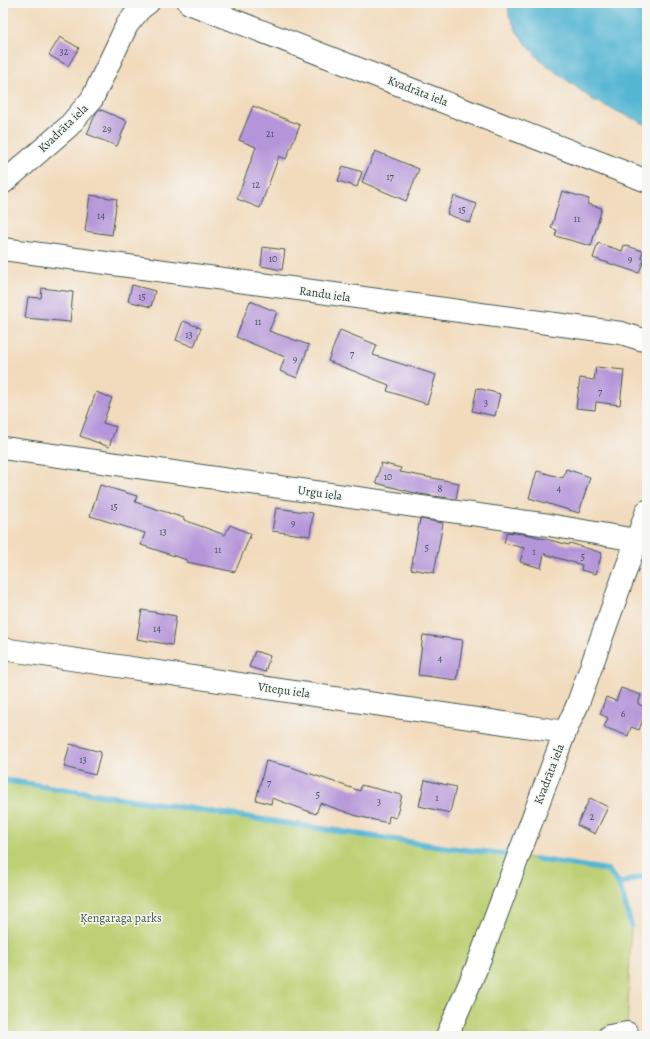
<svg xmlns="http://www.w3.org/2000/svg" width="650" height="1039" font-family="Alegreya,serif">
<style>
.green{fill:#bed074;stroke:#6e8654}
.water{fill:#55b6d3;stroke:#3a7a84}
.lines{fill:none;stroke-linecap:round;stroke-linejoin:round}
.stream{stroke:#55b6d3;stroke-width:6}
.building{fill:#b595d9}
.street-casing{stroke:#3f5549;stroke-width:24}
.street{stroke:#fff;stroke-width:22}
.labels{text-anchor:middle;stroke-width:3;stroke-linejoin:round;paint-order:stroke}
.number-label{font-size:10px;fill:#44535d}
.street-label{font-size:12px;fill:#1f3d34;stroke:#f6f6f2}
.park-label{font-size:12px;fill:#3f5a41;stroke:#f6f6f2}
</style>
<rect width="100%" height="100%" fill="#f6f6f2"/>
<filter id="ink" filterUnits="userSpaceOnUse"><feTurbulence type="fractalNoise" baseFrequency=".025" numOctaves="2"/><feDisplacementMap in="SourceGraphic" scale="8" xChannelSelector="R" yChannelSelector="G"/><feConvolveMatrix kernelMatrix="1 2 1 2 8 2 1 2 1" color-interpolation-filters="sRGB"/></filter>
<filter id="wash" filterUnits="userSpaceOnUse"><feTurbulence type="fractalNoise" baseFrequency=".012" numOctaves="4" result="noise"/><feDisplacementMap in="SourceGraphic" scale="16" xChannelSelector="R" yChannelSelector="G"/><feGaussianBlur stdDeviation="0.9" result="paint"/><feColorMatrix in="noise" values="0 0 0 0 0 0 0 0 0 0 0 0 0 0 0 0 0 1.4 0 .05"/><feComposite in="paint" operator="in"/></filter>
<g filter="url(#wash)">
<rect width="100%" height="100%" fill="#f2dbbd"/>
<polygon class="green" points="3,780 448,848 504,854 608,870 619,884 631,925 627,1036 3,1036"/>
<polygon class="water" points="508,3 647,3 647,125 593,100 538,58 517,32 509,15"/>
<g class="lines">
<g class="stream">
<polyline points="3,780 448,848 504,854"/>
<polyline points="536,859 608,870 619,884"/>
<polyline points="631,925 619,884 647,875"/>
</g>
</g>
<g id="blocks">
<g class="building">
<polygon points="60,37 79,48 68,66 49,55"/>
<polygon points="253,106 300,125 286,159 279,156 260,208 237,199 256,147 239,140"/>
<polygon points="99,109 127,121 117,146 87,134 95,115"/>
<polygon points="375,151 419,169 406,201 362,182"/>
<polygon points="343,166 362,172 357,187 338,181"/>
<polygon points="562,191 589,199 587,204 602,208 591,246 555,236 557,230 551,228"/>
<polygon points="90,195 117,199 112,235 85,231"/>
<polygon points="454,196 477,204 470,223 447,214"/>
<polygon points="598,243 622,251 624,245 643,251 641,258 644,259 639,273 593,258"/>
<polygon points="263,247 285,250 282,270 261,266"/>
<polygon points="132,285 155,291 151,307 128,301"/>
<polygon points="42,288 73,292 70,322 25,318 28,297 41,298"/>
<polygon points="250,301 277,312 269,331 309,345 297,378 280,371 285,357 236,337"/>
<polygon points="183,321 201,328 194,347 176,340"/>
<polygon points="340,330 377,345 373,355 436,375 427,404 387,391 389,385 328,361"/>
<polygon points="596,367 624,370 620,405 596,402 595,410 576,408 580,378 594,380"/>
<polygon points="477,388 500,394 495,416 472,411"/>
<polygon points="96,392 112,398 103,423 116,427 109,447 80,436"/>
<polygon points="381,463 401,468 400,472 459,483 456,499 419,494 376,483"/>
<polygon points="566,469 590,477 579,513 529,498 537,471 563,478"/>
<polygon points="100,485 137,496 135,502 184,518 184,520 225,535 230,525 251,534 235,572 187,562 187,560 141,545 145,533 90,516"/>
<polygon points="276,508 313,513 310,536 272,531"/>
<polygon points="420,519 443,523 434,573 411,569"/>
<polygon points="507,532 530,535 569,545 570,543 602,553 596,574 581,570 582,565 544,554 541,568 520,562 524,548 504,543"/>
<polygon points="142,610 176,616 172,645 137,639"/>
<polygon points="423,635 463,640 457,680 418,675"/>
<polygon points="255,651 270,656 265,672 249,667"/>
<polygon points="621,688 641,695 638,704 647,708 639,730 631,727 628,736 604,727 608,718 600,714 606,697 616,701"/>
<polygon points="70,744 101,752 95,775 64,767"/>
<polygon points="266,761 291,767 360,791 361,785 402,795 396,818 389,816 388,823 357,816 320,803 316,814 272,798 271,804 256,800"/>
<polygon points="425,780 456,787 450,813 419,806"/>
<polygon points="590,798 608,807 595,834 577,825"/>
</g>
</g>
</g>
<g filter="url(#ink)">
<use href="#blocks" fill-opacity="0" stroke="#3f5549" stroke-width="1"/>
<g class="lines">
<defs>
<g id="street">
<polyline points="189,3 647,181"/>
<polyline points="3,183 68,127 92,99 127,25 140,9 148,3"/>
<polyline points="3,249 621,333 647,341"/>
<polyline points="3,448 549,525 636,540"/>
<polyline points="3,649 565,732"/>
<polyline points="447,1036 476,969 565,732 577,706 647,511"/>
<polyline points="609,1036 627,1033"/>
</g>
</defs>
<use href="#street" class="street-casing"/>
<use href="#street" class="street"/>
</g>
</g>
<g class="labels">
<g class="number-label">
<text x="64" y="55">32</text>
<text x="107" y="132">29</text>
<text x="270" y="137">21</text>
<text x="390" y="180">17</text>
<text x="256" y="188">12</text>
<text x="462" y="213">15</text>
<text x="101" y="219">14</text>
<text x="577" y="222">11</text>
<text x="273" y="262">10</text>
<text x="630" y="262">9</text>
<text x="142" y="300">15</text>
<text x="258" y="325">11</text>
<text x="189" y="338">13</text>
<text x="352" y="357">7</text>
<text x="295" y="362">9</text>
<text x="600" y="395">7</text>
<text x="486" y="406">3</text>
<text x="388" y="480">10</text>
<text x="440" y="492">8</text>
<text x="559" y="492">4</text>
<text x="114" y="510">15</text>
<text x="293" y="526">9</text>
<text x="163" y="535">13</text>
<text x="427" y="551">5</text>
<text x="218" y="553">11</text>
<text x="534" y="555">1</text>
<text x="583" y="560">5</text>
<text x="157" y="632">14</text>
<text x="440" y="662">4</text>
<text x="623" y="717">6</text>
<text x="83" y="763">13</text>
<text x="269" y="786">7</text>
<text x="318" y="798">5</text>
<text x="437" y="801">1</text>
<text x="379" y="805">3</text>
<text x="592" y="820">2</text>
</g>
<g class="street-label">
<text transform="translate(418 91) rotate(21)" y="4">Kvadrāta iela</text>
<text transform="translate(63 128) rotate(-44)" y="4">Kvadrāta iela</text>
<text transform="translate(325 294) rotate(8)" y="4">Randu iela</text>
<text transform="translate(320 493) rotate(8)" y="4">Urgu iela</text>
<text transform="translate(284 690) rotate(8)" y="4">Vīteņu iela</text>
<text transform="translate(549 774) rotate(-69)" y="4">Kvadrāta iela</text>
</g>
<g class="park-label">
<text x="121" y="922">Ķengaraga parks</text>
</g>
</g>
<rect width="650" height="1039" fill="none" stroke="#f6f6f2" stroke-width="16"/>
</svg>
